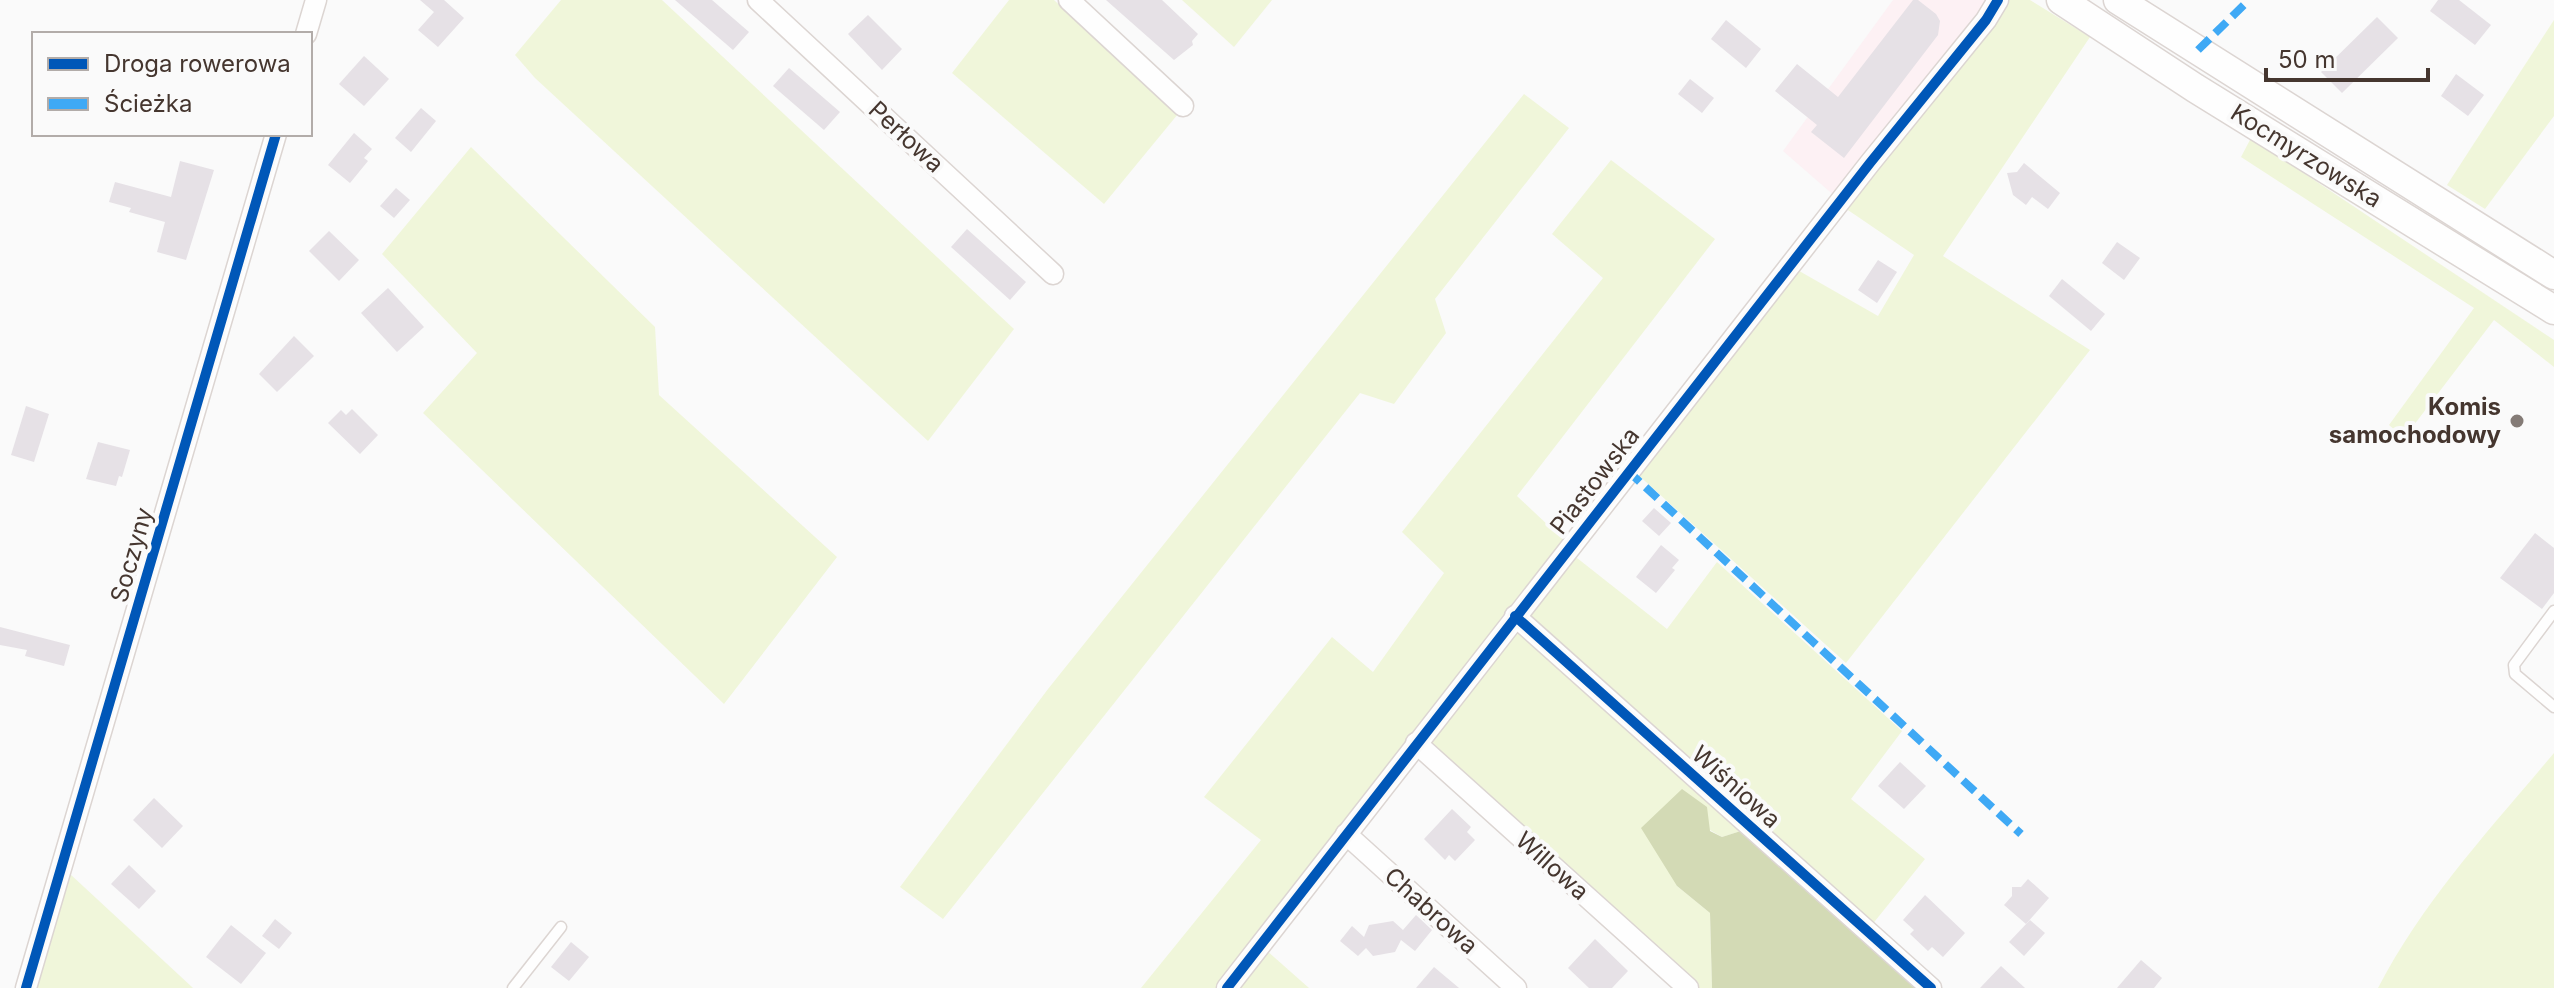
<svg xmlns="http://www.w3.org/2000/svg" width="2554" height="988" font-family="Inter,sans-serif">
<style>
.commercial{fill:#fdf1f4}
.green{fill:#f0f6da}
.forest{fill:#d3dab5}
.building{fill:#e6e1e6}
.lines{fill:none;stroke-linecap:round;stroke-linejoin:round}
.lane-casing{stroke:#dcd5d2;stroke-width:13}
.street-casing{stroke:#dcd5d2;stroke-width:23}
.secondary-casing{stroke:#dcd5d2;stroke-width:31}
.lane{stroke:#fefefe;stroke-width:10}
.street{stroke:#fefefe;stroke-width:20}
.secondary{stroke:#fefefe;stroke-width:28}
.quiet{stroke:#3fa9f5;stroke-width:8;stroke-dasharray:16 8;stroke-linecap:butt}
.cycleway-casing{stroke:#fafafa;stroke-width:15}
.cycleway{stroke:#0057b8;stroke-width:10}
.poi-dot{fill:#847b76;stroke:#fafafa;stroke-width:3}
.labels{text-anchor:middle;stroke-width:8;stroke-linejoin:round;paint-order:stroke}
.street-label{font-size:24px;fill:#45362f;stroke:#fafafa}
.poi-label{font-size:24px;font-weight:bold;fill:#45362f;stroke:#fafafa;text-anchor:end}
</style>
<rect width="100%" height="100%" fill="#fafafa"/>
<polygon class="commercial" points="1893,0 1986,0 1968,33 1837,198 1783,151"/>
<g class="green">
<polygon points="561,0 662,0 1014,329 928,441 535,78 515,55"/>
<polygon points="1009,0 1054,0 1178,114 1104,204 952,73"/>
<polygon points="1182,0 1272,0 1234,47"/>
<polygon points="2006,0 2030,0 2090,37 1943,256 2090,350 1846,663 1635,472 1794,268 1878,316 1914,255 1842,206"/>
<polygon points="2554,20 2554,116 2485,209 2447,185"/>
<polygon points="1524,94 1569,128 1435,299 1446,333 1394,404 1360,393 943,919 900,887 1048,689"/>
<polygon points="2251,138 2554,340 2554,367 2494,320 2404,438 2389,425 2474,308 2241,157"/>
<polygon points="471,147 655,327 659,395 837,557 724,704 423,413 477,353 382,254"/>
<polygon points="1611,160 1715,239 1517,496 1567,543 1220,988 1141,988 1261,840 1204,797 1332,637 1373,672 1444,573 1402,532 1603,278 1552,234"/>
<polygon points="1572,554 1667,629 1717,562 1902,731 1851,799 1925,859 1871,926 1523,614"/>
<polygon points="1515,622 1747,829 1722,837 1710,830 1677,886 1710,913 1712,988 1699,988 1422,743"/>
<path d="M2554 753V988H2378C2423 901 2491 828 2554 753Z"/>
<polygon points="70,874 193,988 36,988"/>
<polygon points="1266,950 1309,988 1236,988"/>
</g>
<polygon class="forest" points="1682,789 1707,807 1710,831 1722,837 1747,829 1923,988 1712,988 1710,913 1677,886 1641,828"/>
<g class="building">
<polygon points="420,0 444,0 464,18 438,47 418,30 434,12"/>
<polygon points="675,0 712,0 749,32 733,50"/>
<polygon points="1106,0 1162,0 1198,34 1192,41 1193,45 1174,60"/>
<polygon points="1913,0 1918,0 1936,14 1940,21 1938,35 1844,158 1811,132 1817,125 1775,91 1797,64 1838,97"/>
<polygon points="2438,0 2459,0 2491,25 2475,45 2430,11"/>
<polygon points="868,15 902,49 882,70 848,34"/>
<polygon points="2377,17 2398,38 2342,93 2321,72"/>
<polygon points="1726,20 1761,49 1746,68 1711,39"/>
<polygon points="364,56 389,79 364,106 339,84"/>
<polygon points="789,68 840,112 824,130 773,86"/>
<polygon points="2456,74 2484,95 2468,116 2441,96"/>
<polygon points="1690,79 1714,98 1702,113 1678,94"/>
<polygon points="421,108 436,121 411,152 395,138"/>
<polygon points="354,133 372,149 364,158 368,161 350,183 328,165"/>
<polygon points="180,161 214,170 186,260 157,252 165,222 129,212 131,208 109,202 115,182 171,197"/>
<polygon points="2024,163 2060,193 2048,209 2032,197 2026,205 2013,195 2007,173 2017,172"/>
<polygon points="396,188 410,200 394,218 380,206"/>
<polygon points="967,229 1026,282 1010,300 951,247"/>
<polygon points="329,231 359,260 339,281 309,251"/>
<polygon points="2117,242 2140,258 2124,280 2102,263"/>
<polygon points="1878,260 1897,272 1877,303 1858,290"/>
<polygon points="2062,279 2105,314 2091,331 2049,296"/>
<polygon points="388,288 424,327 397,352 361,313"/>
<polygon points="294,336 314,356 277,392 259,374"/>
<polygon points="26,406 49,414 34,462 11,455"/>
<polygon points="352,409 378,435 360,454 328,423 341,410 346,415"/>
<polygon points="98,442 130,450 122,477 119,476 116,486 86,479"/>
<polygon points="1654,508 1671,523 1659,536 1642,521"/>
<polygon points="2535,533 2554,548 2554,593 2542,609 2500,578"/>
<polygon points="1661,545 1679,560 1672,568 1675,570 1656,593 1636,577"/>
<polygon points="0,627 70,645 64,666 25,656 27,650 0,645"/>
<polygon points="1900,762 1926,786 1904,809 1878,786"/>
<polygon points="154,798 183,826 162,848 133,820"/>
<polygon points="1452,809 1471,827 1467,832 1475,840 1455,861 1449,855 1445,860 1424,839"/>
<polygon points="129,865 156,891 139,909 111,884"/>
<polygon points="2028,879 2049,898 2026,924 2004,905 2012,896 2012,887 2021,887"/>
<polygon points="1925,895 1965,933 1943,957 1932,947 1928,951 1910,934 1914,930 1903,920"/>
<polygon points="1416,915 1432,930 1415,951 1401,940 1395,952 1373,956 1366,948 1358,956 1340,941 1352,926 1364,937 1369,925 1393,921 1403,930"/>
<polygon points="275,919 292,933 279,949 262,936"/>
<polygon points="2030,920 2045,933 2024,956 2009,942"/>
<polygon points="231,925 266,953 241,984 206,957"/>
<polygon points="1595,939 1628,971 1612,988 1589,988 1568,968"/>
<polygon points="571,942 589,957 569,981 551,967"/>
<polygon points="2141,960 2162,978 2154,988 2117,988"/>
<polygon points="2001,966 2025,988 1980,988"/>
<polygon points="1434,967 1459,988 1416,988"/>
</g>
<g class="lines">
<defs>
<g id="lane">
<polyline points="2554,611 2514,665 2515,674 2554,707"/>
<polyline points="513,988 561,927"/>
</g>
<g id="street">
<polyline points="758,0 1053,274"/>
<polyline points="1069,0 1183,106"/>
<polyline points="306,34 316,0"/>
<polyline points="1515,616 1931,988"/>
<polyline points="1416,743 1688,988"/>
<polyline points="1346,834 1516,988"/>
<polyline points="26,988 276,134"/>
<polyline points="1227,988 1870,163 1986,20 1998,0"/>
</g>
<g id="secondary">
<polyline points="2061,0 2195,88 2554,310"/>
<polyline points="2118,0 2554,275"/>
</g>
</defs>
<use href="#lane" class="lane-casing"/>
<use href="#street" class="street-casing"/>
<use href="#secondary" class="secondary-casing"/>
<use href="#lane" class="lane"/>
<use href="#street" class="street"/>
<use href="#secondary" class="secondary"/>
<g class="quiet">
<polyline points="2198,50 2249,0"/>
<polyline points="1628,471 2021,834"/>
</g>
<defs>
<g id="cycleway">
<polyline points="1515,616 1931,988"/>
<polyline points="26,988 276,134"/>
<polyline points="1227,988 1870,163 1986,20 1998,0"/>
</g>
</defs>
<use href="#cycleway" class="cycleway-casing"/>
<use href="#cycleway" class="cycleway"/>
</g>
<circle class="poi-dot" cx="2517" cy="421" r="8"/>
<g class="labels">
<g class="street-label">
<text transform="translate(906 137) rotate(43)" y="8">Perłowa</text>
<text transform="translate(2306 156) rotate(32)" y="8">Kocmyrzowska</text>
<text transform="translate(1595 481) rotate(-52)" y="8">Piastowska</text>
<text transform="translate(132 555) rotate(-74)" y="8">Soczyny</text>
<text transform="translate(1736 787) rotate(42)" y="8">Wiśniowa</text>
<text transform="translate(1552 866) rotate(42)" y="8">Willowa</text>
<text transform="translate(1431 911) rotate(42)" y="8">Chabrowa</text>
</g>
<g class="poi-label">
<text x="2501" y="415">Komis<tspan x="2501" dy="28">samochodowy</tspan></text>
</g>
</g>
<rect x="32" y="32" width="280" height="104" fill="#fafafa" stroke="#b2aca9" stroke-width="2"/>
<rect x="48" y="58" width="40" height="12" fill="#0057b8" stroke="#b2aca9" stroke-width="2"/>
<text x="104" y="72" font-size="24" fill="#45362f">Droga rowerowa</text>
<rect x="48" y="98" width="40" height="12" fill="#3fa9f5" stroke="#b2aca9" stroke-width="2"/>
<text x="104" y="112" font-size="24" fill="#45362f">Ścieżka</text>
<path d="M2266 68v12h162v-12" fill="none" stroke="#45362f" stroke-width="4"/>
<text x="2278" y="68" font-size="24" fill="#45362f" stroke="#fafafa" stroke-width="6" paint-order="stroke">50 m</text>
</svg>
